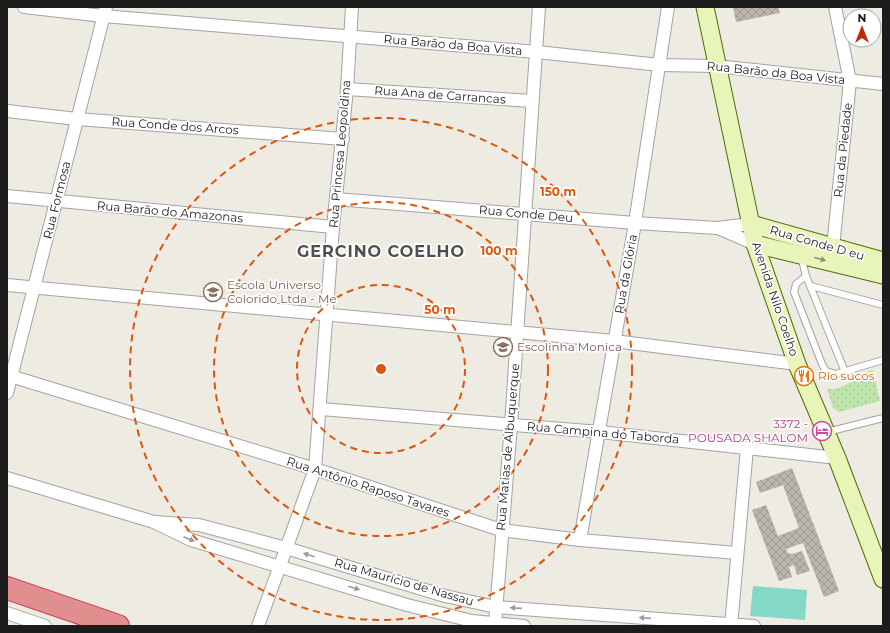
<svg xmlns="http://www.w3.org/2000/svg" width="890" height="633" font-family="Montserrat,sans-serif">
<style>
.grass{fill:url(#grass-dots)}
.pitch{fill:#84d8c7}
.building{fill:url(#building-cross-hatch)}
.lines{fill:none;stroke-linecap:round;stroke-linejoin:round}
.lane-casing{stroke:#a3a3a3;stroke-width:8}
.street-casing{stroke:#a3a3a3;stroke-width:14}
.secondary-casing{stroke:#506b0b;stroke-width:19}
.highway-casing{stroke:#cc2e48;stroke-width:24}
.lane{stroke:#fff;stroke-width:6}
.street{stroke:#fff;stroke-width:12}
.secondary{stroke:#e7f5b8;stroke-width:17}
.highway{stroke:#e08e8e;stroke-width:22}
.oneway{fill:#8c9372}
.oneway2{fill:#999}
.ring{fill:none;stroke:#de560d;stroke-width:2;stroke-dasharray:7 5}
.labels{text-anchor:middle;stroke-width:3.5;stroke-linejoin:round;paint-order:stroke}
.street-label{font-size:12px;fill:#1c1c1c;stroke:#fff}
.education-label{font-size:12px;fill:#785e54;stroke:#fff;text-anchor:start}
.food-label{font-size:12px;fill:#c56008;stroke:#fff;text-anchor:start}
.hotel-label{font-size:12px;fill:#b23c85;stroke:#fff;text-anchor:end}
.district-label{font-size:16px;font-weight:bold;letter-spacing:1px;fill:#4f4f4f;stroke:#fff}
.centre{fill:#de560d;stroke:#fff;stroke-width:2}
.ring-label{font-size:12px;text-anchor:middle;font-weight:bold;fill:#de560d;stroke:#fff;stroke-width:3.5;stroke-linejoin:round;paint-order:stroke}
</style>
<defs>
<pattern id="grass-dots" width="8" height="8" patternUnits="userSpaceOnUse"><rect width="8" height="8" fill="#bde5aa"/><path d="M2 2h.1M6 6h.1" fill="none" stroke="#a2c492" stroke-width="1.8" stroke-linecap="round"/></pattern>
<pattern id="building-cross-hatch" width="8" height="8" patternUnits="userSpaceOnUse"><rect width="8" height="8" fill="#b9b4ac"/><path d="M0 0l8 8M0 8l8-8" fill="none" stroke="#9e9a93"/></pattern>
</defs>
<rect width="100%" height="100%" fill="#edebe2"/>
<path class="grass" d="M873 370 880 401 839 412 833 408 827 389C846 391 856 374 873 370Z"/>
<polygon class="pitch" points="753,586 807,590 805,620 750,616"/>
<g class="building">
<polygon points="733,7 778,7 780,13 736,22"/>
<polygon points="792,468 839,591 824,597 803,543 786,549 788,553 792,554 802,551 810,571 797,575 794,565 789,567 792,577 779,581 752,510 766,505 778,536 799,528 783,485 760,493 756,482"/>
</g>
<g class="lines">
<defs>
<g id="lane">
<polyline points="801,256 806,276 845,372"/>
<polyline points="806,276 796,284 794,292 822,364 826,371 836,374 883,360"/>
<polyline points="811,286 883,305"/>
<polyline points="827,432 883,418"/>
</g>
<g id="street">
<polyline points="24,7 103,16 537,52 660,65 717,66 883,84"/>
<polyline points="347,89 532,101"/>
<polyline points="7,111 77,119 343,139"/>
<polyline points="7,196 333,227"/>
<polyline points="336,199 635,223 717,228 751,224"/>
<polyline points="718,228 755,244"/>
<polyline points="833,247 850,81 835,7"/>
<polyline points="7,285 614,341 797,364"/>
<polyline points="7,375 315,469 501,530 580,540 737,553"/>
<polyline points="7,393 106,7"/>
<polyline points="321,409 600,432 837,458"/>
<polyline points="7,478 154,522 191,540 407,605 472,621 524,626"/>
<polyline points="154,522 199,525 286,548 445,596 496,607 754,626"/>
<polyline points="580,540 635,223 668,7"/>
<polyline points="7,613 45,626"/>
<polyline points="495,624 511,425 539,7"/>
<polyline points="258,626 315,469 333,227 347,89 352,7"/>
<polyline points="731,626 747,448"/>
</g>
<g id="secondary">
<polyline points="705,7 755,244 797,364 837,458 883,579"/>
<polyline points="751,224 883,261"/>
<polyline points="755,244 883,275"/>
</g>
<polyline id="highway" points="7,588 118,626"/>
</defs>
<use href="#lane" class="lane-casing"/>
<use href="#street" class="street-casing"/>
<use href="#secondary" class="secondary-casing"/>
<use href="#highway" class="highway-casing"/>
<use href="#lane" class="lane"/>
<use href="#street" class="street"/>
<use href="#secondary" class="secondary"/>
<use href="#highway" class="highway"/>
</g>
<defs><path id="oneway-solid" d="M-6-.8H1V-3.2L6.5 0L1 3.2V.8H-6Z"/></defs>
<use class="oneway" href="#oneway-solid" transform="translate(820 259) rotate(15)"/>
<g class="oneway2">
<use href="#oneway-solid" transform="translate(189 539) rotate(23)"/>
<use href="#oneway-solid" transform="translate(309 555) rotate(-163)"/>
<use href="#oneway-solid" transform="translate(354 588) rotate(17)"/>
<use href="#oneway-solid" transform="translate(516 608) rotate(-176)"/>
<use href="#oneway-solid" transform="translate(645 618) rotate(-176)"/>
</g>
<g class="ring">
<circle cx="381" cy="369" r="84"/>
<circle cx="381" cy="369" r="167"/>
<circle cx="381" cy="369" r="251"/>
</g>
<defs>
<symbol id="school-ring" viewBox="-11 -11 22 22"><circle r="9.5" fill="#fff" stroke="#8d6e63" stroke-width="1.5"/><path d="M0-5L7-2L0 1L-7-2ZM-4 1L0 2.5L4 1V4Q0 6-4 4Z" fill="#8d6e63"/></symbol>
<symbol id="restaurant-ring" viewBox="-11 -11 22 22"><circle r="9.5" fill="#fff" stroke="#e8710a" stroke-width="1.5"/><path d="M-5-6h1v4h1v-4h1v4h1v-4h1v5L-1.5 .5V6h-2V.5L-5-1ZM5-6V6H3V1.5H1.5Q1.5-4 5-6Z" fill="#e8710a"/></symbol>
<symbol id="hotel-ring" viewBox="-11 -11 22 22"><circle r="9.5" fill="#fff" stroke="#d1479c" stroke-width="1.5"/><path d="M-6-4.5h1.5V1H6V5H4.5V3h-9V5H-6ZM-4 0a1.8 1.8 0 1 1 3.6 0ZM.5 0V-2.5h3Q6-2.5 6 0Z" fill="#d1479c"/></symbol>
</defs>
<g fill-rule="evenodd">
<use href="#school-ring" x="202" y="281" width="22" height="22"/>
<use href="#school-ring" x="492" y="336" width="22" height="22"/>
<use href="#restaurant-ring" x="793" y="365" width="22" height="22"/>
<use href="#hotel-ring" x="811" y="420" width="22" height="22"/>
</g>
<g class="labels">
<g class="street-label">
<text transform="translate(453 45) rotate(5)" y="4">Rua Barão da Boa Vista</text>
<text transform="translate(776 73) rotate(6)" y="4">Rua Barão da Boa Vista</text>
<text transform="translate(440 95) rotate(4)" y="4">Rua Ana de Carrancas</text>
<text transform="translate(175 126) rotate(4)" y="4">Rua Conde dos Arcos</text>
<text transform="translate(843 150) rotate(-84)" y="4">Rua da Piedade</text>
<text transform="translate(340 154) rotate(-85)" y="4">Rua Princesa Leopoldina</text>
<text transform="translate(57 200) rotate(-76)" y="4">Rua Formosa</text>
<text transform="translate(170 212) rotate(5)" y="4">Rua Barão do Amazonas</text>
<text transform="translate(526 214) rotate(5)" y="4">Rua Conde Deu</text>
<text transform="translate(817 243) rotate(16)" y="4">Rua Conde D eu</text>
<text transform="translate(626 274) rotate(-80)" y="4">Rua da Glória</text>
<text transform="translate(775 299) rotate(71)" y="4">Avenida Nilo Coelho</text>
<text transform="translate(603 433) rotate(5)" y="4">Rua Campina do Taborda</text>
<text transform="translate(508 447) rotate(-85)" y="4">Rua Matias de Albuquerque</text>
<text transform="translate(368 487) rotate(18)" y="4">Rua Antônio Raposo Tavares</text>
<text transform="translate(404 582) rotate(16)" y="4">Rua Maurício de Nassau</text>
</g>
<g class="education-label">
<text x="227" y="289">Escola Universo<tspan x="227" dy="14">Colorido Ltda - Me</tspan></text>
<text x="517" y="351">Escolinha Monica</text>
</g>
<g class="food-label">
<text x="818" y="380">Rio sucos</text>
</g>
<g class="hotel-label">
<text x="808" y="428">3372 -<tspan x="808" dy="14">POUSADA SHALOM</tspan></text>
</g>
<g class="district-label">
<text x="381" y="257">GERCINO COELHO</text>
</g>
</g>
<circle cx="381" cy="369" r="6" class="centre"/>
<g class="ring-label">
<text x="558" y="196">150 m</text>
<text x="499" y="255">100 m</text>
<text x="440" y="314">50 m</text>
</g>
<rect width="890" height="633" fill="none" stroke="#1c1c1c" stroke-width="16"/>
<g transform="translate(862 28)"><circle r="19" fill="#ffffff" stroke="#a4a4a4"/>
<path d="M0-3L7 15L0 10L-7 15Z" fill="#bd2b0c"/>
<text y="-6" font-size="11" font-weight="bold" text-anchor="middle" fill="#1c1c1c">N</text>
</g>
</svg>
